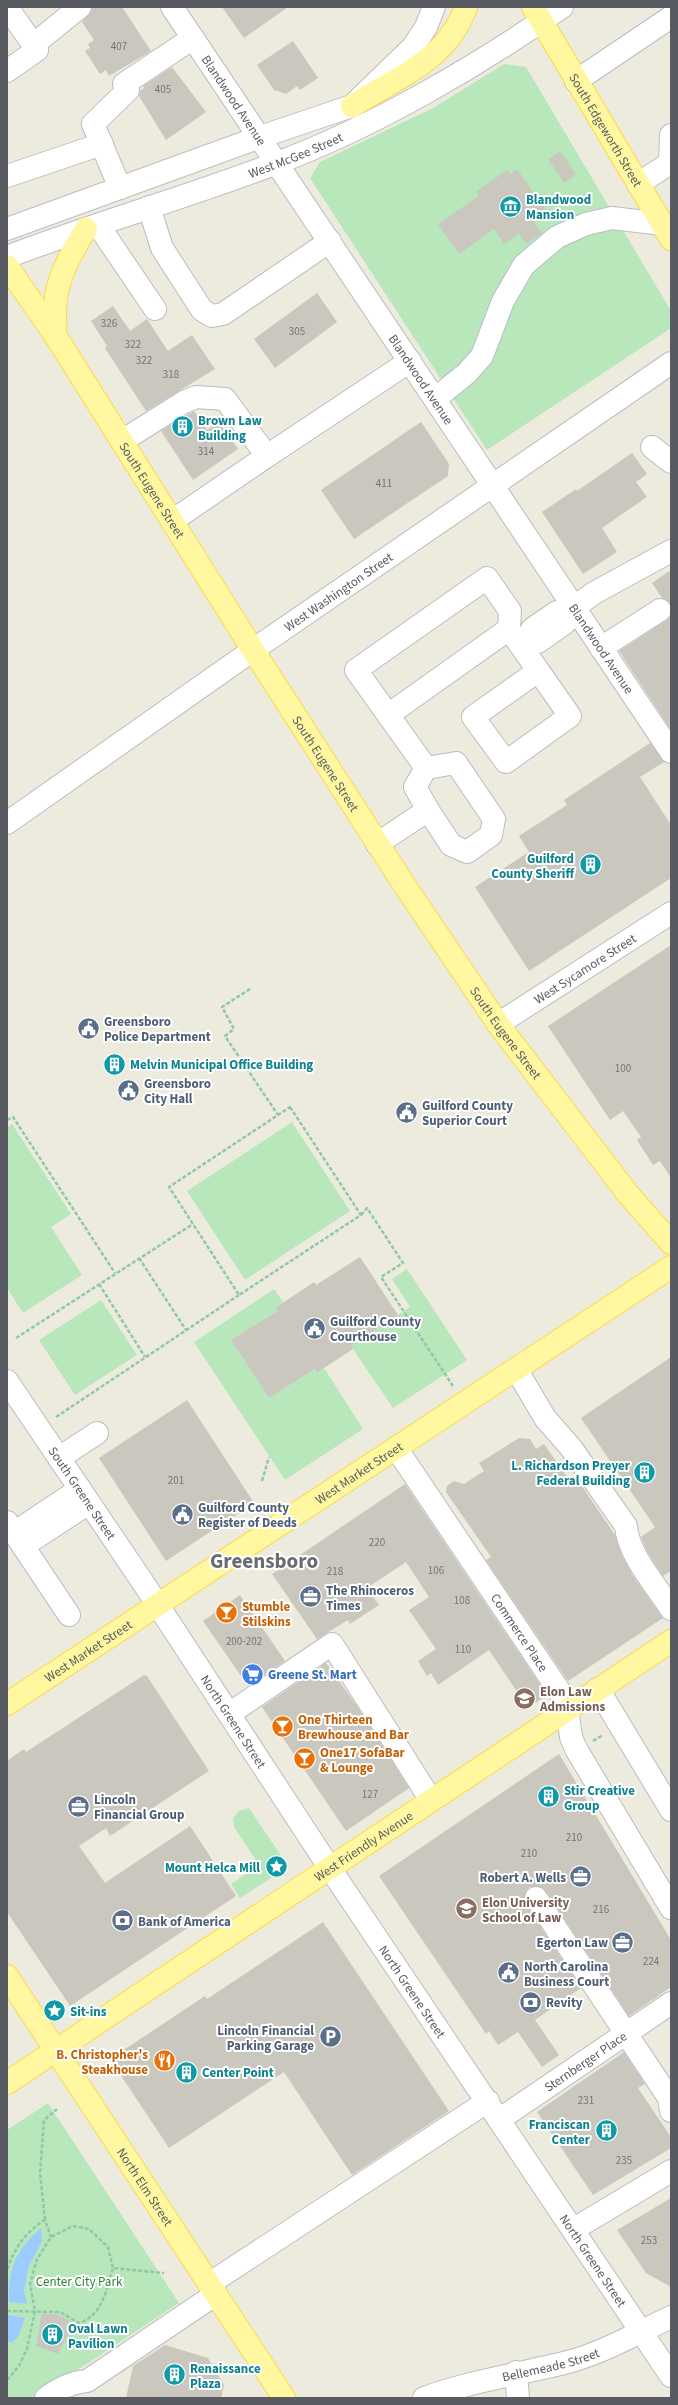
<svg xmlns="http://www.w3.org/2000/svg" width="678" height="2405" font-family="'Source Sans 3',sans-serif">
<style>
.green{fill:#b8e7bc}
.water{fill:#9ccbff}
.building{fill:#c9c7be}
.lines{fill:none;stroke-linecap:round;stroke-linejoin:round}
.minor-casing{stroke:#babcc2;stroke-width:24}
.major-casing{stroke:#fcda48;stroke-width:24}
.path{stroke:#91c8a6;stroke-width:2.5;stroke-dasharray:4 2;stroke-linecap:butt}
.minor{stroke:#fff;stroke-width:22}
.major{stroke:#fff8a1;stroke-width:22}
.labels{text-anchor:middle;stroke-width:4;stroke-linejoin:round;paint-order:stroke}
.number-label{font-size:11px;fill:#747678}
.street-label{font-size:13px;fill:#585b61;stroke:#fff}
.culture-label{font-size:13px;font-weight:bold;fill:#0d838f;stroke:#fff;text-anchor:start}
.service-label{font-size:13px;font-weight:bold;fill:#4e5e75;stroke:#fff;text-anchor:start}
.food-label{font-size:13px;font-weight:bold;fill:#c56008;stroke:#fff;text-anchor:start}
.shop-label{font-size:13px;font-weight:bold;fill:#366cbe;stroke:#fff;text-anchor:start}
.education-label{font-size:13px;font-weight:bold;fill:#785e54;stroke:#fff;text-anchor:start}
.park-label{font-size:13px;fill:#2d8439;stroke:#fff}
.town-label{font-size:21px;font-weight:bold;fill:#696d73;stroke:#fff}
</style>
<rect width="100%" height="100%" fill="#edebde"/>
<g class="green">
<polygon points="504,64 526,67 671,311 671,328 487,450 310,178 320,162 435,107"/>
<polygon points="292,1122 350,1211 245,1280 187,1191"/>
<polygon points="12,1124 71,1214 51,1227 82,1275 23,1313 7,1288 7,1128"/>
<polygon points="407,1269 467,1360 393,1408 351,1346 410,1307 392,1279"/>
<polygon points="274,1289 283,1302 275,1308 277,1311 231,1340 269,1398 315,1369 317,1373 324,1368 363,1429 285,1480 194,1342"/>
<polygon points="101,1300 137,1355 75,1395 39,1340"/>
<polygon points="249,1808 286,1863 282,1871 240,1898 231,1884 259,1865 234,1827 233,1818 239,1811"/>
<polygon points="48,2103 179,2303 35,2398 7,2398 7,2130"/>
</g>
<g class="water">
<path d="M41 2228 42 2241 28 2268 24 2292 27 2304 9 2302C8 2268 16 2250 41 2228Z"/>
<polygon points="8,2315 25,2318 19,2335 12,2343 7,2341"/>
</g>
<g class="building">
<polygon points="92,7 122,7 151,51 109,76 106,70 100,74 85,51 90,48 88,44 94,40 82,22 91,12"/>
<polygon points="222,7 288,7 244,38"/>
<polygon points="293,41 318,78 300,90 297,86 286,94 274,90 257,65"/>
<polygon points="172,67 206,112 166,140 139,96 140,91 144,88 143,86"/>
<polygon points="560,151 576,174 564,183 548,159"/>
<polygon points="517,169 548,213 534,223 542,233 526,244 519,234 504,244 494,229 459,254 438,224 479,196 476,192 507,170 511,174"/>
<polygon points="317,293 337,322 275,368 254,339"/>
<polygon points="113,306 130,331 147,319 168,351 192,335 215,369 146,411 105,348 107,346 91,321"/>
<polygon points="194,411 207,430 219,422 238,449 193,480 161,431"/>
<polygon points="421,422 449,464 448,476 354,539 321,490"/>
<polygon points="632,453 647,474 636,482 647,497 602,528 617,552 583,574 542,512 576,489 577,491"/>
<polygon points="671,570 671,605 662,598 652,583"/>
<polygon points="671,617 671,730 619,651"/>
<polygon points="650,743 664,762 640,777 671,825 671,878 529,971 475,887 529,852 519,836 567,805 564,800"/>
<polygon points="671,945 671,1178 660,1161 653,1165 637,1140 641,1137 623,1111 610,1120 548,1026"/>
<polygon points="360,1257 398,1315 351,1346 353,1349 324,1368 317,1373 315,1369 269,1398 231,1340 277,1311 275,1308 314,1282 316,1285"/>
<polygon points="671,1357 671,1571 663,1576 648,1553 641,1537 655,1527 581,1418"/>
<polygon points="187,1400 254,1503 166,1561 99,1458"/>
<polygon points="519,1438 530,1439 536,1449 544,1444 571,1483 577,1479 615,1535 621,1553 633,1576 663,1618 568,1681 486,1560 491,1557 446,1492 447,1486 454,1481 464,1484 484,1471 479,1463"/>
<polygon points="405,1484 547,1695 528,1708 489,1650 438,1685 431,1673 427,1676 418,1661 436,1649 409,1610 429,1597 406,1562 367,1588 379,1605 350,1624 348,1620 317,1639 272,1574"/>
<polygon points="240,1595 285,1661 248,1686 203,1621"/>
<polygon points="326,1663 359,1709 409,1788 346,1831 262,1707"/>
<polygon points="144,1675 147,1676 209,1771 110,1836 106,1828 79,1846 105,1883 190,1826 236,1896 70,2006 7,1912 7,1761 24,1749 26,1752"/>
<polygon points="559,1754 671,1940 671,1987 629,2016 546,1891 541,1887 529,1887 525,1893 526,1905 581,1988 535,2020 559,2055 542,2067 518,2032 498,2045 489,2031 486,2034 379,1876"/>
<polygon points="323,1922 449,2111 352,2175 284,2072 169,2148 110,2059 205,1996 207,1999"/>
<polygon points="624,2052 645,2084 638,2088 671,2137 671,2148 593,2195 537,2112"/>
<polygon points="671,2198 671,2287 646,2273 617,2230"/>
<polygon points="42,2313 59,2315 74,2323 58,2354 36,2346"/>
<polygon points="165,2345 208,2358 224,2385 221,2398 126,2398 133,2366"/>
</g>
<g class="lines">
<defs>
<g id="minor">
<polyline points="7,7 37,50 7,71"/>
<path id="s1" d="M172 7 671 752"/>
<polyline points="33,45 80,7"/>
<polyline points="576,81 671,17"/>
<polyline points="670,163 671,135"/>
<polyline points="7,176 102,144"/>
<polyline points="638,184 670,163"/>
<polyline points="120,188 93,124 128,90 124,84 193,38"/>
<polyline points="149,207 162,248 202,310 212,316 223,314 330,241"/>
<polyline points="98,225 155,309"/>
<polyline points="7,229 260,137 352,106 413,47 426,27 434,7"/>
<path id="s2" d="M7 257C96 223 188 197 277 163 373 127 478 66 562 7"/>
<polyline points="435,399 467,373 482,356 503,301 524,265 557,237 586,224 612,218 662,224"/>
<polyline points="122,441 184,402 196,397 225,399 267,456 172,521"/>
<polyline points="652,447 671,462"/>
<polyline points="267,456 410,361"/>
<polyline points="568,612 594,593 671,551"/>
<polyline points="521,645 530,638 532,629 557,612 568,612 565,623 538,642 530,638"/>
<polyline points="601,648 660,610"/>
<polyline points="388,715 509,629"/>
<polyline points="426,768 356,670 487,578 510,611 509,629 570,716 506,762 473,717 538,671"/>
<path id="s3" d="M7 823 253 650 671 363"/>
<polyline points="377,844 428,810 451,845 467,852 491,835 494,819 456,763 426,768 415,787 428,810"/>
<path id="s4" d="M498 1024 671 913"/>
<path d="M516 1369 545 1418 572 1449 626 1526C628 1555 656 1585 671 1609"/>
<path id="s5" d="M7 1381 146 1587 329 1867 671 2376"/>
<path id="s6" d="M396 1448 560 1692 567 1709 571 1737 576 1749 671 1908"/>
<polyline points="59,1458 97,1433"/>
<polyline points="7,1522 69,1615"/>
<polyline points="14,1533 80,1489"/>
<polyline points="23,1546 89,1503"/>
<polyline points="598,1689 671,1810"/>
<polyline points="229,1714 332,1644 431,1800"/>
<polyline points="536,1898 669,2098 671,2111"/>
<path id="s7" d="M500 2119 671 2003"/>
<polyline points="574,2229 671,2171"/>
<polyline points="209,2284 488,2101"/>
<polyline points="516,2372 518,2398"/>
<path d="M46 2398C59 2389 71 2382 87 2381L216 2294"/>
<path id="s8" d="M424 2398C471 2381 520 2374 568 2362 605 2352 637 2333 671 2317"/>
</g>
<g id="major">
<path id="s9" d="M533 7 671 239"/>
<path d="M352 106C396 78 447 61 466 7"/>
<path id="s10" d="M7 266 55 335 253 650 405 886 498 1024 628 1194 671 1243"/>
<path d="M55 335C56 323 54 309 56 297 60 272 73 250 86 229"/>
<path id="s11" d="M7 1704 671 1267"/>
<path id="s12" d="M7 1976 284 2398"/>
<path id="s13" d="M7 2083 671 1641"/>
</g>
</defs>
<use href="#minor" class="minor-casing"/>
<use href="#major" class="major-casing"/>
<g class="path">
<polyline points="250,989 222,1007 234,1029 225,1036 278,1115"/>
<polygon points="290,1107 361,1215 239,1295 169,1187"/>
<polyline points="7,1120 13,1117 115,1273"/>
<polyline points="361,1215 367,1208 403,1263 381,1277 453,1386"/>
<polyline points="139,1258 186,1330"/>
<polyline points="99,1284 145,1357"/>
<polyline points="16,1338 193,1224"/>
<polyline points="56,1417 239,1295"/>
<polyline points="262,1481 269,1457"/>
<polyline points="593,1741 603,1735"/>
<polyline points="45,2220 40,2173 44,2120 57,2109"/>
<path d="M7 2269C15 2248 25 2232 45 2220L51 2237"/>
<path d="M7 2311 60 2312 79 2323C103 2315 106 2290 113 2268L164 2273"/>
<polyline points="7,2380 19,2366 27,2349 35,2311 30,2284 37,2259 51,2237 73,2226 89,2229 108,2247 113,2268"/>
</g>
<use href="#minor" class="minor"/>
<use href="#major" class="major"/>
</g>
<defs>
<symbol id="museum-disc" viewBox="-11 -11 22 22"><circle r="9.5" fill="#0f9aa8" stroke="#fff"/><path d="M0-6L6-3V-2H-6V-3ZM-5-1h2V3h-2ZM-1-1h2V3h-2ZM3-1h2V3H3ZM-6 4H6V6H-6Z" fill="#fff"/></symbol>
<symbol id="building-disc" viewBox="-11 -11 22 22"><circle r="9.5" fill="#0f9aa8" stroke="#fff"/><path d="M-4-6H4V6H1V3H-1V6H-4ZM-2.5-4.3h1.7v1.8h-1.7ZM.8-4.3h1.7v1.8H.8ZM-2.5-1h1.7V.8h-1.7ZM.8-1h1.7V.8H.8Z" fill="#fff"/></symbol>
<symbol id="civic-disc" viewBox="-11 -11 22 22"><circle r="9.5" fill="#5c6f8a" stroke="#fff"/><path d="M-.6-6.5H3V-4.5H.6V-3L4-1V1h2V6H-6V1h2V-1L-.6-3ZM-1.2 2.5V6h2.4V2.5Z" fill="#fff"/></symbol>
<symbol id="office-disc" viewBox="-11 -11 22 22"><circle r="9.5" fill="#5c6f8a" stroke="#fff"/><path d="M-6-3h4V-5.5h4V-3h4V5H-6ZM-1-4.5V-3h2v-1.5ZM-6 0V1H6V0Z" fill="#fff"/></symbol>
<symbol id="bar-disc" viewBox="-11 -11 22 22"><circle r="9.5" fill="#e8710a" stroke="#fff"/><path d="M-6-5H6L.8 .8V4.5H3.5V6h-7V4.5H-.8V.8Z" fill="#fff"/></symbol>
<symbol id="supermarket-disc" viewBox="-11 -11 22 22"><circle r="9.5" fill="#3f7fe0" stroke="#fff"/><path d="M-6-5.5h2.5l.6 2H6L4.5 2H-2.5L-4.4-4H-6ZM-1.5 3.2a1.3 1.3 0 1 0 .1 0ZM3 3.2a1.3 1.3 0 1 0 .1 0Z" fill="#fff"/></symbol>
<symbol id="university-disc" viewBox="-11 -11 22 22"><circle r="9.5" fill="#8d6e63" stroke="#fff"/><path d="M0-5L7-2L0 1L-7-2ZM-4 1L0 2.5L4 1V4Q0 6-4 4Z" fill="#fff"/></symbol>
<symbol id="sight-disc" viewBox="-11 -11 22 22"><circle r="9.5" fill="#0f9aa8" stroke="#fff"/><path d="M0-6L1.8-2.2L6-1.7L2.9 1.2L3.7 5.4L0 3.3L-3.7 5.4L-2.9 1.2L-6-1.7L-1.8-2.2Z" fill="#fff"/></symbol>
<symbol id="bank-disc" viewBox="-11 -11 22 22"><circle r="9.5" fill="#5c6f8a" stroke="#fff"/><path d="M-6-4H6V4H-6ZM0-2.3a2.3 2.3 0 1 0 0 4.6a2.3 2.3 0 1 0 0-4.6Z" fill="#fff"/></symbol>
<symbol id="parking-disc" viewBox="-11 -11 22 22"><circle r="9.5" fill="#5c6f8a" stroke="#fff"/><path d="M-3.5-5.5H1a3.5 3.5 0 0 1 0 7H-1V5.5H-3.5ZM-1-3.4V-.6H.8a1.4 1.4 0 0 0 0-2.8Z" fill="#fff"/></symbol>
<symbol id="restaurant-disc" viewBox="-11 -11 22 22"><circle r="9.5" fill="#e8710a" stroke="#fff"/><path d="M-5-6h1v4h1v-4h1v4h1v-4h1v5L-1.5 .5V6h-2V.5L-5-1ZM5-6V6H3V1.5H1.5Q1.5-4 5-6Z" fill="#fff"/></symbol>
</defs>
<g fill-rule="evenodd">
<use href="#museum-disc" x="498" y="194" width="25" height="25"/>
<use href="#building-disc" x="170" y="414" width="25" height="25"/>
<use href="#building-disc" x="578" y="852" width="25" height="25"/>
<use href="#civic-disc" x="76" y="1016" width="25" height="25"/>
<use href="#building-disc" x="102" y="1052" width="25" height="25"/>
<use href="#civic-disc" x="116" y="1078" width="25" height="25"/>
<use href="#civic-disc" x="394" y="1100" width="25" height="25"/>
<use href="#civic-disc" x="302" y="1316" width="25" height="25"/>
<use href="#building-disc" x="632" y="1460" width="25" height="25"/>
<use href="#civic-disc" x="170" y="1502" width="25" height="25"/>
<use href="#office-disc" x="298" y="1584" width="25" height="25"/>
<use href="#bar-disc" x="214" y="1600" width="25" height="25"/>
<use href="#supermarket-disc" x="240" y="1662" width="25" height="25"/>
<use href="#university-disc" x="512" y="1686" width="25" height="25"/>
<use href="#bar-disc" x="270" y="1714" width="25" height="25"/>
<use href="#bar-disc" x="292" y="1746" width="25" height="25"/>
<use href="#building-disc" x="536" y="1784" width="25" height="25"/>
<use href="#office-disc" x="66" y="1794" width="25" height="25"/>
<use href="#sight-disc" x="264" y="1854" width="25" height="25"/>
<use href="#office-disc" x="568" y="1864" width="25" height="25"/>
<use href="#university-disc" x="454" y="1896" width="25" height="25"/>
<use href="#bank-disc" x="110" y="1908" width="25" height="25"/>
<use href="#office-disc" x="610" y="1930" width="25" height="25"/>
<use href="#civic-disc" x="496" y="1960" width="25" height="25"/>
<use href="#bank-disc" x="518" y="1990" width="25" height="25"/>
<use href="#sight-disc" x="42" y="1998" width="25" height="25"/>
<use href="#parking-disc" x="318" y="2024" width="25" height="25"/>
<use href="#restaurant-disc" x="152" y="2048" width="25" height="25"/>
<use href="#building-disc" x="174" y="2060" width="25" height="25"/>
<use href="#building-disc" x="594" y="2118" width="25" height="25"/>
<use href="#building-disc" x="40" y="2322" width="25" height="25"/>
<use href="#building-disc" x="162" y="2362" width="25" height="25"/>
</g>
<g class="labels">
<g class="number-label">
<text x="119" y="50">407</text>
<text x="163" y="93">405</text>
<text x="109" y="327">326</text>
<text x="297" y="335">305</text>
<text x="133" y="348">322</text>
<text x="144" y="364">322</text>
<text x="171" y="378">318</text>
<text x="206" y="455">314</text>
<text x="384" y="487">411</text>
<text x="623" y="1072">100</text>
<text x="176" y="1484">201</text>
<text x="377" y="1546">220</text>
<text x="436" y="1574">106</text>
<text x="335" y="1575">218</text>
<text x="462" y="1604">108</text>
<text x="244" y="1645">200-202</text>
<text x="463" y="1653">110</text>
<text x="370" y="1798">127</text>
<text x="574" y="1841">210</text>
<text x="529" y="1857">210</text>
<text x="601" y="1913">216</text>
<text x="651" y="1965">224</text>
<text x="586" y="2104">231</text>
<text x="624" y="2164">235</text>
<text x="649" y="2244">253</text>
</g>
<g class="street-label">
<text dy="5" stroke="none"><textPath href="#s1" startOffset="112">Blandwood Avenue</textPath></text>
<text dy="5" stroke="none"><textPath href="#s9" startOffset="143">South Edgeworth Street</textPath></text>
<text dy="5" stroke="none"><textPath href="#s2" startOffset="306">West McGee Street</textPath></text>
<text dy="5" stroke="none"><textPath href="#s1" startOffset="448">Blandwood Avenue</textPath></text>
<text dy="5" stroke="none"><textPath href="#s10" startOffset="267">South Eugene Street</textPath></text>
<text dy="5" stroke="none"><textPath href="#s3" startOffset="404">West Washington Street</textPath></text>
<text dy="5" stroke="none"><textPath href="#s1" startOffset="772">Blandwood Avenue</textPath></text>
<text dy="5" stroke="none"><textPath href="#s10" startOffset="591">South Eugene Street</textPath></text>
<text dy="5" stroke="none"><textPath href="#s4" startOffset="103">West Sycamore Street</textPath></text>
<text dy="5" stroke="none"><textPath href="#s10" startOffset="915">South Eugene Street</textPath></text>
<text dy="5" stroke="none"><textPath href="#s11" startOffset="421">West Market Street</textPath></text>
<text dy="5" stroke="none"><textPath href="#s5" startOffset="135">South Greene Street</textPath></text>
<text dy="5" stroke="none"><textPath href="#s6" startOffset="222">Commerce Place</textPath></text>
<text dy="5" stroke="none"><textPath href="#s11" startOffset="97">West Market Street</textPath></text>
<text dy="5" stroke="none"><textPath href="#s5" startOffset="409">North Greene Street</textPath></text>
<text dy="5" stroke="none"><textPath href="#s13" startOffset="428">West Friendly Avenue</textPath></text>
<text dy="5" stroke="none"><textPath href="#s5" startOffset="733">North Greene Street</textPath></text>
<text dy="5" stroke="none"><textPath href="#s7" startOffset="103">Sternberger Place</textPath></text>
<text dy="5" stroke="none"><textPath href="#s12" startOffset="252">North Elm Street</textPath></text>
<text dy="5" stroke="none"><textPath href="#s5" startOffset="1057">North Greene Street</textPath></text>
<text dy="5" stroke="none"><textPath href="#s8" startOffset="131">Bellemeade Street</textPath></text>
</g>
<g class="culture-label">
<text x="526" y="204">Blandwood<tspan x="526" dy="15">Mansion</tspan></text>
<text x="198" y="425">Brown Law<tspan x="198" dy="15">Building</tspan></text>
<text x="574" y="863" text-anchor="end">Guilford<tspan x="574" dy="15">County Sheriff</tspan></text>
<text x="130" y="1069">Melvin Municipal Office Building</text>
<text x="630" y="1470" text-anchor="end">L. Richardson Preyer<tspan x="630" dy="15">Federal Building</tspan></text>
<text x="564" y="1795">Stir Creative<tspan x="564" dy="15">Group</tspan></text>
<text x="260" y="1872" text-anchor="end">Mount Helca Mill</text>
<text x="70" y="2016">Sit-ins</text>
<text x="202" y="2077">Center Point</text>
<text x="590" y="2129" text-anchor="end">Franciscan<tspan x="590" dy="15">Center</tspan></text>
<text x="68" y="2333">Oval Lawn<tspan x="68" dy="15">Pavilion</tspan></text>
<text x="190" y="2373">Renaissance<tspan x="190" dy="15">Plaza</tspan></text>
</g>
<g class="service-label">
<text x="104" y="1026">Greensboro<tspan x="104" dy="15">Police Department</tspan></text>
<text x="144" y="1088">Greensboro<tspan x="144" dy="15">City Hall</tspan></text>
<text x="422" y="1110">Guilford County<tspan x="422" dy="15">Superior Court</tspan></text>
<text x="330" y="1326">Guilford County<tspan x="330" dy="15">Courthouse</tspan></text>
<text x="198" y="1512">Guilford County<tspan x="198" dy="15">Register of Deeds</tspan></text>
<text x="326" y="1595">The Rhinoceros<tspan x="326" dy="15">Times</tspan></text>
<text x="94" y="1804">Lincoln<tspan x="94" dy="15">Financial Group</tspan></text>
<text x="566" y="1882" text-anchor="end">Robert A. Wells</text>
<text x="138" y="1926">Bank of America</text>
<text x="608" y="1947" text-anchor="end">Egerton Law</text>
<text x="524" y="1971">North Carolina<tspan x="524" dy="15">Business Court</tspan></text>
<text x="546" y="2007">Revity</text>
<text x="314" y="2035" text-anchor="end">Lincoln Financial<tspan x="314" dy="15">Parking Garage</tspan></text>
</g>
<g class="food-label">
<text x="242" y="1611">Stumble<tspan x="242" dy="15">Stilskins</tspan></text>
<text x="298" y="1724">One Thirteen<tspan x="298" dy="15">Brewhouse and Bar</tspan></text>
<text x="320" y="1757">One17 SofaBar<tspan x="320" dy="15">&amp; Lounge</tspan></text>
<text x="148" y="2059" text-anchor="end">B. Christopher's<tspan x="148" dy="15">Steakhouse</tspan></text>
</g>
<g class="shop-label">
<text x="268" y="1679">Greene St. Mart</text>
</g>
<g class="education-label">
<text x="540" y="1696">Elon Law<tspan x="540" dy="15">Admissions</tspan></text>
<text x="482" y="1907">Elon University<tspan x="482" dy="15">School of Law</tspan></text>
</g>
<g class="park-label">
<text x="79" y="2286">Center City Park</text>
</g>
<g class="town-label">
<text x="264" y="1568">Greensboro</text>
</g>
</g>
<rect width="678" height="2405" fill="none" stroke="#585b61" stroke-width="16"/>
</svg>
